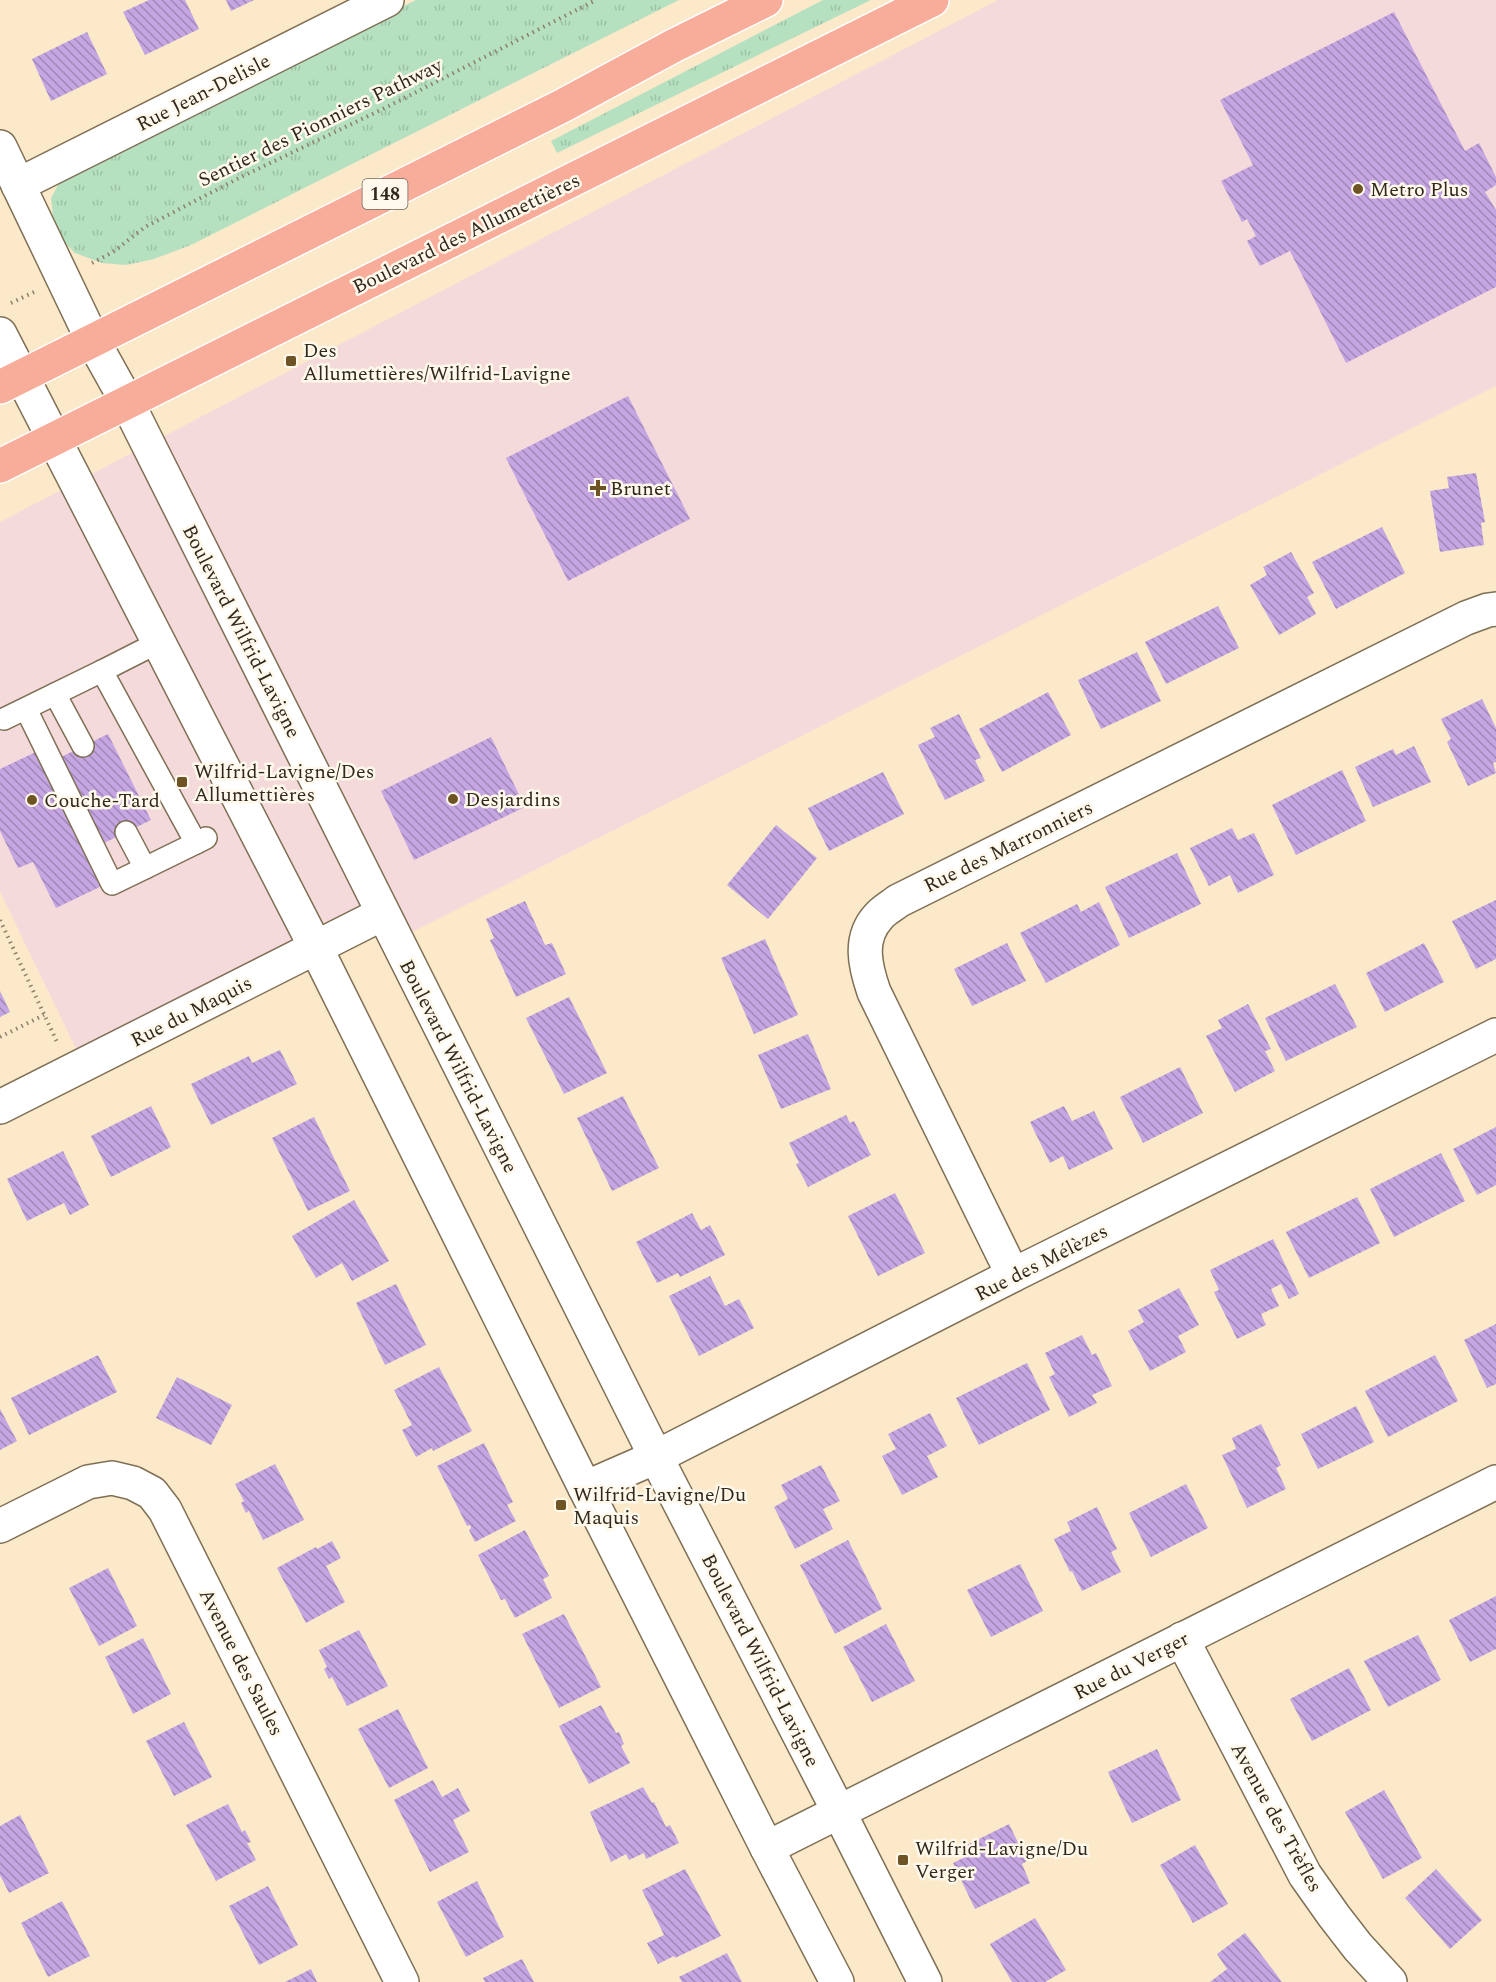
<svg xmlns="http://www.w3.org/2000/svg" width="1496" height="1982" font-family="Spectral,serif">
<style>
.commercial{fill:#f5dadc}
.grass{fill:url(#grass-tufts)}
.building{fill:url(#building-back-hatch)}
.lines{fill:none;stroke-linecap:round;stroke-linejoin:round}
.lane-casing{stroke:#7f6f54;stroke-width:24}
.street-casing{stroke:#7f6f54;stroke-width:36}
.secondary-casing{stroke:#7f6f54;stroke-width:36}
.highway-casing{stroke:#fff;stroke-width:36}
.path{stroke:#8c816c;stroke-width:4;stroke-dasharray:1.5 4.5;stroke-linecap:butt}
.lane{stroke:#fff;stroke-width:21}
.street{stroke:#fff;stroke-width:33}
.secondary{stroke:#fff;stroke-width:33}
.highway{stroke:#f8ad9b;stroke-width:33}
.poi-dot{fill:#6e5425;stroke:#fff8eb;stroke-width:2}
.labels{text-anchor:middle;stroke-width:5;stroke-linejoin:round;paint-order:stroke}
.shield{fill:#fff8eb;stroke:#6e685c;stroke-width:1.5}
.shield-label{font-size:18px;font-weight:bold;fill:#302a1e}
.street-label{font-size:20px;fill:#302a1e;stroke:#fff8eb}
.poi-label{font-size:20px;fill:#302a1e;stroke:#fff8eb;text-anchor:start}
</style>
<defs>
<pattern id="grass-tufts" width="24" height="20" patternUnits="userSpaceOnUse" patternTransform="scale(1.5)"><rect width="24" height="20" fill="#b6e1c1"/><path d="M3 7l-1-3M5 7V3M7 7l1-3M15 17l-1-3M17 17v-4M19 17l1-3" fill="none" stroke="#9dc1a5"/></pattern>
<pattern id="building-back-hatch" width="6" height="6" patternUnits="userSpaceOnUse" patternTransform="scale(1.5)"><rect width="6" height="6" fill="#c5a6e2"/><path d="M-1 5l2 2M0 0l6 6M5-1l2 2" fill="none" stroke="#a087b7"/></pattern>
</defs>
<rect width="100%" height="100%" fill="#fbe9ca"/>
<polygon class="commercial" points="998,0 1496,0 1496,386 396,940 383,915 84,1065 0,892 0,522"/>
<g class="grass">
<polygon points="416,0 679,0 191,245 154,259 126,265 102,263 75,253 64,242 53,218 51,198 64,174"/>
<polygon points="823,0 871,0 557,153 551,141"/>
</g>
<g class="building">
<polygon points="149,0 185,0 199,29 145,55 123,12"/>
<polygon points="226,0 254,0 231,11"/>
<polygon points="1394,12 1465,151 1479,143 1496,177 1496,185 1485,192 1496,210 1496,287 1346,363 1290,251 1260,266 1247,241 1256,236 1247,219 1242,222 1221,181 1253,165 1220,100"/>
<polygon points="87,32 107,74 51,101 32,59"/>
<polygon points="628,396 690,519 568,581 506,458"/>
<polygon points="1476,473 1485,522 1481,523 1484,545 1440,552 1430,491 1449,488 1447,477"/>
<polygon points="1382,527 1405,573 1336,609 1312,562"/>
<polygon points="1291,552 1314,593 1307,597 1316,614 1279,635 1250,585 1267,575 1263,567"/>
<polygon points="1218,606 1239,648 1166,684 1145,642"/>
<polygon points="1137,652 1161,701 1101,729 1078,680"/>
<polygon points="1048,692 1071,735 1002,772 979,729"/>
<polygon points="1482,699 1496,728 1496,762 1493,763 1496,773 1468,786 1447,742 1451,739 1441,719"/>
<polygon points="959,714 981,758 975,760 985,781 945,800 918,745 935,737 930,728"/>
<polygon points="108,734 151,820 100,845 57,759"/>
<polygon points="491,737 525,807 414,860 381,791"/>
<polygon points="1414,746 1431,782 1373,807 1355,767 1393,749 1396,755"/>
<polygon points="40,750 106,884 56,908 33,862 18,868 0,831 0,769"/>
<polygon points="1342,770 1366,821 1296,855 1272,805"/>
<polygon points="883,772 904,814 829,851 808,808"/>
<polygon points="776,825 817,858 768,919 727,885"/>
<polygon points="1232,828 1238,840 1254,833 1274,875 1238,893 1230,875 1209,886 1190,848"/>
<polygon points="1177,853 1201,904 1129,938 1105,887"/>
<polygon points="1496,900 1496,959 1476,969 1452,921"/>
<polygon points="525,901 545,945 552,943 566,974 516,997 490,940 494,938 486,919"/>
<polygon points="1099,902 1120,945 1046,983 1020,933 1077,904 1081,912"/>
<polygon points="765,939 798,1015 754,1034 721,958"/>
<polygon points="1007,943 1026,981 972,1006 954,969"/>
<polygon points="1424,943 1444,982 1385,1012 1366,973"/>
<polygon points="1335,984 1357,1027 1286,1061 1265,1018"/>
<polygon points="0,991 10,1012 0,1017"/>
<polygon points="569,997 607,1073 564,1094 526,1018"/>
<polygon points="1248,1004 1271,1049 1265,1051 1275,1071 1235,1092 1206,1036 1222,1028 1218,1020"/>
<polygon points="808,1034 831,1089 781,1109 758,1055"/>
<polygon points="280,1050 297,1084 211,1125 191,1084 249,1056 252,1063"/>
<polygon points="1180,1067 1203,1113 1143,1143 1120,1097"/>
<polygon points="623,1096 659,1168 612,1191 577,1118"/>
<polygon points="151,1106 171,1147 111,1177 91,1136"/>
<polygon points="1064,1106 1072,1121 1094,1111 1113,1149 1069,1170 1063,1156 1050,1163 1030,1122"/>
<polygon points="846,1115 850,1123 854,1121 871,1155 808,1187 796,1164 799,1163 789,1143"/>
<polygon points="314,1117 350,1191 308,1211 272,1138"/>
<polygon points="1496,1127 1496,1185 1477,1195 1453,1149"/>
<polygon points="63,1151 89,1205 70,1215 64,1203 27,1221 7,1179"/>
<polygon points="1441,1153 1465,1201 1394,1237 1370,1189"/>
<polygon points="895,1193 925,1253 878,1276 848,1216"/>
<polygon points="1357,1197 1380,1243 1309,1278 1286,1232"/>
<polygon points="354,1200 389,1261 352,1281 342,1263 316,1278 292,1236"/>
<polygon points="692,1213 701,1230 710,1225 725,1255 680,1277 678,1273 657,1283 636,1242"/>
<polygon points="1273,1239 1299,1294 1289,1299 1281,1284 1271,1289 1279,1306 1261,1314 1266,1325 1237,1339 1214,1292 1219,1290 1210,1270"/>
<polygon points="710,1276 725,1306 739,1299 754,1328 699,1356 669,1296"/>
<polygon points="396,1284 426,1345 385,1365 356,1303"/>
<polygon points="1179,1288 1199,1325 1178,1336 1186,1352 1150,1371 1128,1331 1144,1322 1138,1310"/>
<polygon points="1496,1324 1496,1384 1487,1388 1464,1340"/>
<polygon points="1082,1335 1092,1355 1096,1353 1112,1386 1092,1395 1097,1403 1069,1417 1049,1377 1055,1374 1045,1353"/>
<polygon points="98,1355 117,1392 29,1435 11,1398"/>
<polygon points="1435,1355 1458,1401 1388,1437 1365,1391"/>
<polygon points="1027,1363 1050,1410 979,1445 956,1398"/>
<polygon points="439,1367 472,1431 433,1451 432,1448 416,1457 402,1430 412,1425 394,1390"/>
<polygon points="177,1377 232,1405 211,1445 156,1418"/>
<polygon points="1356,1406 1374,1442 1318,1469 1301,1434"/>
<polygon points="0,1409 17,1441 0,1450"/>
<polygon points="930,1413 947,1446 927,1456 938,1477 902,1495 882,1456 896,1449 888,1434"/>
<polygon points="1261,1424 1281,1465 1276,1468 1286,1489 1247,1508 1222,1455 1236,1449 1232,1438"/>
<polygon points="484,1443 513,1502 507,1505 516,1521 475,1542 469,1530 471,1528 470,1525 467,1526 437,1466"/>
<polygon points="275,1464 304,1520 263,1540 249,1511 246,1513 241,1503 244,1501 235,1484"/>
<polygon points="821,1465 840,1501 823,1509 833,1529 795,1549 774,1507 788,1499 781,1485"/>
<polygon points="1186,1484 1208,1528 1151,1557 1129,1513"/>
<polygon points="1097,1507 1117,1549 1111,1552 1121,1572 1082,1591 1072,1571 1070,1572 1054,1539 1071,1531 1067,1522"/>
<polygon points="525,1530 549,1576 543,1579 552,1598 515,1618 505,1599 501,1600 478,1555"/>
<polygon points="848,1540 882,1609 835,1634 800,1565"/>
<polygon points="332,1541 341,1558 326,1566 345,1602 306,1623 277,1568 316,1547 317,1549"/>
<polygon points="1020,1564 1043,1611 991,1637 967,1590"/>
<polygon points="108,1568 137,1626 99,1646 69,1588"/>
<polygon points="1496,1596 1496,1649 1470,1662 1449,1620"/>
<polygon points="564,1614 601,1687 559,1708 522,1634"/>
<polygon points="886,1624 915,1681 872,1702 843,1647"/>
<polygon points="359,1630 388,1686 347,1706 332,1677 329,1679 324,1669 327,1667 319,1650"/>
<polygon points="1418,1635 1441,1680 1388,1707 1364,1661"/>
<polygon points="143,1638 171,1694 133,1714 105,1657"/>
<polygon points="1349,1668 1371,1710 1312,1741 1290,1699"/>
<polygon points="601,1705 616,1733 619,1732 624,1744 621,1746 630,1763 589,1784 559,1726"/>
<polygon points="398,1709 428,1768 389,1788 358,1729"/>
<polygon points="184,1722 212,1777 174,1796 146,1741"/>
<polygon points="1157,1749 1181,1800 1132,1823 1108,1772"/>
<polygon points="433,1780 442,1797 458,1788 470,1811 453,1820 469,1852 430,1872 394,1800"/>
<polygon points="643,1787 652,1803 654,1802 666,1827 670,1825 679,1843 646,1859 644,1853 629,1860 626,1854 611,1862 590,1812"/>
<polygon points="1384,1790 1422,1858 1383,1879 1345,1812"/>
<polygon points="228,1804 242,1832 245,1830 251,1842 247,1843 256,1860 216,1881 186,1825"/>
<polygon points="20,1815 49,1873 9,1893 0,1875 0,1826"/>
<polygon points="1009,1824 1027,1861 1022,1864 1030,1883 975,1909 953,1863 971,1854 967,1845"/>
<polygon points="1195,1845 1228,1904 1193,1923 1160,1865"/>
<polygon points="685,1869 721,1936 675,1958 674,1956 658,1964 647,1943 664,1935 642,1890"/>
<polygon points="1436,1869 1482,1920 1450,1949 1405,1898"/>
<polygon points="477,1881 504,1937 466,1957 437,1902"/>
<polygon points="268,1886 298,1945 259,1965 229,1906"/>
<polygon points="62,1901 90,1956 48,1977 21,1923"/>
<polygon points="1035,1918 1066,1970 1045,1982 1012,1982 990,1944"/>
<polygon points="1245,1933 1282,1982 1210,1982 1227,1969 1217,1954"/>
<polygon points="727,1953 742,1982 682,1982 679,1977"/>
<polygon points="522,1959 534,1982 485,1982 483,1978"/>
<polygon points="311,1969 317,1982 285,1982"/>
</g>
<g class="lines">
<defs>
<g id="lane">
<polyline points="159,642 102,671 196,843 206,838"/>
<polyline points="55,694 83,746"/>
<polyline points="26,709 112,884 145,868"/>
<polyline points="4,719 102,671"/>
<polyline points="126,832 145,868 196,843"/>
</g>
<g id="street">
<polyline points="18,185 387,0"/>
<polyline points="0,1107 382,914"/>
<path d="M1013 1275 874 992C865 966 858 938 879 916 884 910 892 906 898 901L1466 618 1488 610 1496 609"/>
<polyline points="585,1488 656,1457 1013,1275 1496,1035"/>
<polyline points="0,1526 88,1482 112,1478 133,1483 152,1493 165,1510 402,1982"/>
<polyline points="1182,1639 1305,1875 1334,1916 1358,1947 1390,1982"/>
<polyline points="767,1848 1496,1482"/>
</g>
<g id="secondary">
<polyline points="0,147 93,341 127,402 656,1457 839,1812 925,1982"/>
<polyline points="0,334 316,948 585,1488 767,1848 837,1982"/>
</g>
<g id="highway">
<polyline points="0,387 562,106 675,45 766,0"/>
<polyline points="0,466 932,0"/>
</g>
</defs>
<use href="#lane" class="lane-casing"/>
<use href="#street" class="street-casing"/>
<use href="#secondary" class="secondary-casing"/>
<use href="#highway" class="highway-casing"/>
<g class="path">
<polyline points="92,263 113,252 145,227 239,178 389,106 596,0"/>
<polyline points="11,303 34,292"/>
<polyline points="0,920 57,1042"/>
<polyline points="0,1037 44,1015"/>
</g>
<use href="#lane" class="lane"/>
<use href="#street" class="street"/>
<use href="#secondary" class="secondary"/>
<use href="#highway" class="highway"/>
</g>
<g class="poi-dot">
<circle cx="1358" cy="189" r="6"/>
<rect x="285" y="355" width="12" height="12" rx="3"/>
<path d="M595 479h6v6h6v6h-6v6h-6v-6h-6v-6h6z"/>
<rect x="176" y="776" width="12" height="12" rx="3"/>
<circle cx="453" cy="799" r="6"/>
<circle cx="32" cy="800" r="6"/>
<rect x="555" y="1499" width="12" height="12" rx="3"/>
<rect x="897" y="1854" width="12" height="12" rx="3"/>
</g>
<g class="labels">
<rect class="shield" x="362.5" y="179" width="45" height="30" rx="4.5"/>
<g class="shield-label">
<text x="385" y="200">148</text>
</g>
<g class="street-label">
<text transform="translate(203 92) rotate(-27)" y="7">Rue Jean-Delisle</text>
<text transform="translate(320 122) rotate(-26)" y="7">Sentier des Pionniers Pathway</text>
<text transform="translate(466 233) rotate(-26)" y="7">Boulevard des Allumettières</text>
<text transform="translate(242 631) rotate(63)" y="7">Boulevard Wilfrid-Lavigne</text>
<text transform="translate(1008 846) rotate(-26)" y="7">Rue des Marronniers</text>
<text transform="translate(191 1011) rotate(-27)" y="7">Rue du Maquis</text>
<text transform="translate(459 1066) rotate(63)" y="7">Boulevard Wilfrid-Lavigne</text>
<text transform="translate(1041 1262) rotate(-27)" y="7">Rue des Mélèzes</text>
<text transform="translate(761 1660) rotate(63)" y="7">Boulevard Wilfrid-Lavigne</text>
<text transform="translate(242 1662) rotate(63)" y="7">Avenue des Saules</text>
<text transform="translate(1131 1665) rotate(-27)" y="7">Rue du Verger</text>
<text transform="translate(1277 1817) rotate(61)" y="7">Avenue des Trèfles</text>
</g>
<g class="poi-label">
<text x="1370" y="196">Metro Plus</text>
<text x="303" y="357">Des<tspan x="303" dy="23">Allumettières/Wilfrid-Lavigne</tspan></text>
<text x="610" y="495">Brunet</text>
<text x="194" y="778">Wilfrid-Lavigne/Des<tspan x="194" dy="23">Allumettières</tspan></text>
<text x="465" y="806">Desjardins</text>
<text x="44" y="807">Couche-Tard</text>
<text x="573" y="1501">Wilfrid-Lavigne/Du<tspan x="573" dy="23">Maquis</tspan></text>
<text x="915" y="1855">Wilfrid-Lavigne/Du<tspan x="915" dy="23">Verger</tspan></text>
</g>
</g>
</svg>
